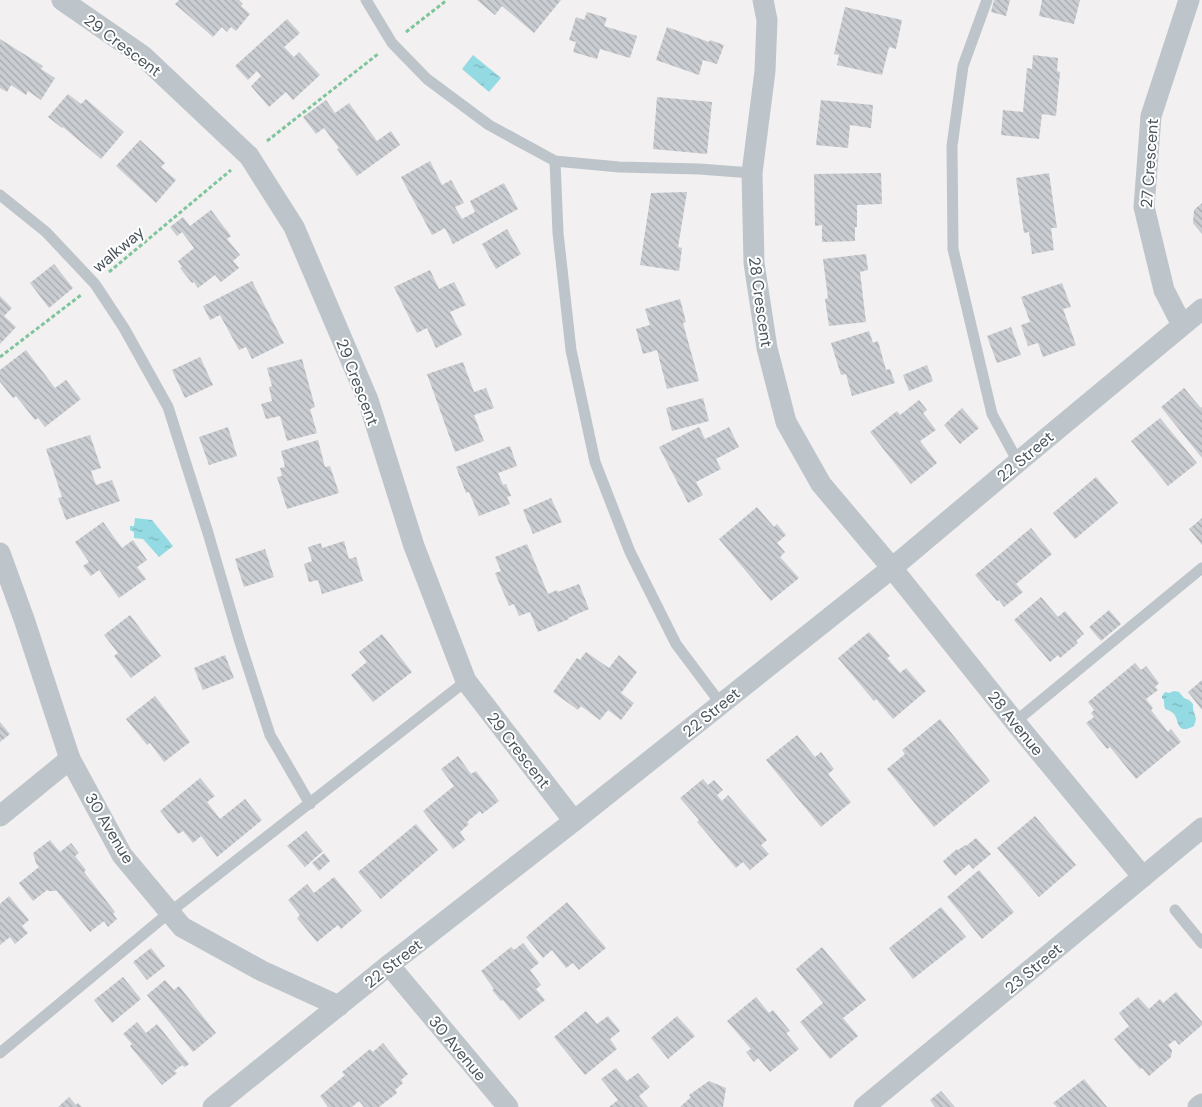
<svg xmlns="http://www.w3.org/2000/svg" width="1202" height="1107" font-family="'DM Sans',sans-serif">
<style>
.water{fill:url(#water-ripples)}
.building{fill:url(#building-back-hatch)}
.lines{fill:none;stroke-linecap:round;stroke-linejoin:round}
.path{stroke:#7ec59c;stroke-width:3;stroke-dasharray:4 2.5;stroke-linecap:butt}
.lane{stroke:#bdc5cb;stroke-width:11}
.street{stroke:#bdc5cb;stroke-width:21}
.labels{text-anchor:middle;stroke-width:4;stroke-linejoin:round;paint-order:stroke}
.street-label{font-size:16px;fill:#49545b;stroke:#fff}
</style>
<defs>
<pattern id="water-ripples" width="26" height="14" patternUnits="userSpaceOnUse" patternTransform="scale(1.25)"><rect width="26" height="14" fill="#94dae3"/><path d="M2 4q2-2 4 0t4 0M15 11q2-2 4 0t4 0" fill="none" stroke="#7bb3bb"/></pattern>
<pattern id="building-back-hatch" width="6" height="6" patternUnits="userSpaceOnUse" patternTransform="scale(1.25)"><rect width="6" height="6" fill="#cacdd1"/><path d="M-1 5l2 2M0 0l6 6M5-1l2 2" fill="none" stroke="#a6a9ad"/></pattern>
</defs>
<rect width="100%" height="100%" fill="#f2f0f0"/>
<g class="water">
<polygon points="473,55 501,78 489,92 462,69"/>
<polygon points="135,518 152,520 173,546 159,557 143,539 134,538 134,532 130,530 130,526 134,526"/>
<path d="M1174 691 1179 692 1184 698 1189 700 1193 704V709L1196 719 1194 726C1175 736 1180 719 1173 713 1166 707 1164 713 1164 700L1162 698V696L1165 692 1169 693Z"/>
</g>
<g class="building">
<polygon points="179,0 239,0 243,4 241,6 250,14 236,31 231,27 227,32 222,27 213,37 175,4"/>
<polygon points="477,0 561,0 534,33 502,6 495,15"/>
<polygon points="994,0 1010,0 1006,16 991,12"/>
<polygon points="1042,0 1080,0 1074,24 1039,16"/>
<polygon points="845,7 902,20 896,49 889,47 882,75 837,65 839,55 834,54"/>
<polygon points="587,12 607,18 604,26 637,36 630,58 600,49 597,59 573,52 576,42 569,40 576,17 584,20"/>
<polygon points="287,19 300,33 284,47 294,57 299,52 320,75 293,100 286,92 269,107 251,86 261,76 257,71 248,80 235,66"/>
<polygon points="667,27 709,42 710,40 724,45 717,64 703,60 699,75 656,60"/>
<polygon points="0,39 43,66 41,69 55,78 41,100 28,91 26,95 11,85 7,92 0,88"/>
<polygon points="1033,55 1058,58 1057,71 1060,72 1056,116 1042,114 1039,139 1001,135 1003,110 1023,112 1027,68 1032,69"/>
<polygon points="68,94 81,104 86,99 124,132 101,159 63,127 62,128 48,117"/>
<polygon points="657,97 712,102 707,154 653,149"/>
<polygon points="326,100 335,113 349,103 377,141 391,131 400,145 357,176 337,149 339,148 324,128 316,134 303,117"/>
<polygon points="821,100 873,105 871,128 850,125 848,148 816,145"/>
<polygon points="140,140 165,163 161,167 176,180 156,203 116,166"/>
<polygon points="430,161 442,185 451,180 464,203 455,207 462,219 475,212 470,201 504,183 518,209 453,244 445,228 432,235 401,177"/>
<polygon points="881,173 882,204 857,205 857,227 855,227 855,241 822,242 822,225 815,226 814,174"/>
<polygon points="1049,173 1057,228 1051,228 1054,250 1032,254 1029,232 1024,233 1016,178"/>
<polygon points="687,192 678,247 682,248 679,271 640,265 651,193"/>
<polygon points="1202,203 1202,234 1193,223 1194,210"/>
<polygon points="211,210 231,236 227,239 240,255 233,261 239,268 221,282 215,275 198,288 194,282 192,283 180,268 182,267 178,261 194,248 182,232 177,236 170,227 183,217 190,226"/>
<polygon points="507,229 521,254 496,269 482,244"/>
<polygon points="866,254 868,270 860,272 866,322 829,326 825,299 828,298 823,259"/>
<polygon points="54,264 73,288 49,308 30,283"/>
<polygon points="430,270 439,289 454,282 466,305 450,312 462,335 436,348 427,328 417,333 394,287"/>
<polygon points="252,281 284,343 252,359 246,347 239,350 220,315 210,320 203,306"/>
<polygon points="1062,283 1071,307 1063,309 1076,345 1043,357 1038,343 1028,346 1021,325 1030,322 1021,297"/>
<polygon points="0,296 12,308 4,316 16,327 0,344"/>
<polygon points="680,299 686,322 683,323 699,381 667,389 657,350 643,354 636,329 650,325 645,309"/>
<polygon points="1011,327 1021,355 997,363 987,336"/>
<polygon points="869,331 873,343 878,341 886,370 890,369 895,383 852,396 846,374 841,375 831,343"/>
<polygon points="26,350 55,388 66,380 81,399 45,427 38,418 35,420 16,396 13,398 0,382 0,370"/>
<polygon points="200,357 213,385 185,398 172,370"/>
<polygon points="302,359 315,407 310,409 317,433 287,441 280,416 266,419 261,404 272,401 269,387 272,386 267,368"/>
<polygon points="463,362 474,392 486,388 494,408 474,415 484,441 455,452 427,374"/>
<polygon points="927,365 933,381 909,391 903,375"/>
<polygon points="1184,388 1201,408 1202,407 1202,458 1161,407"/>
<polygon points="703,398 709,421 672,431 666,408"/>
<polygon points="919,400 927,410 923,413 936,430 920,441 937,463 911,484 870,432 897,411 900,415"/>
<polygon points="962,408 979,428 960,444 944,425"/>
<polygon points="1160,418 1197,463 1168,486 1131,441"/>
<polygon points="228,427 237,456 209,465 199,437"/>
<polygon points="699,427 705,439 729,427 739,447 716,459 721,469 696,482 703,495 688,503 659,447"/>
<polygon points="90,435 101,468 91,471 96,485 112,480 120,501 66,520 58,498 62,497 46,449"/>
<polygon points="318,440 325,467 330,466 339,493 287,509 277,477 282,476 280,468 285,467 281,451"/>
<polygon points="510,446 517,466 498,473 503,485 506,484 511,496 507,497 510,504 479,516 469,492 466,493 456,467"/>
<polygon points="1096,477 1118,503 1075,539 1053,513"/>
<polygon points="551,498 562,522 533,534 523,510"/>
<polygon points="757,507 774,527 777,524 786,535 777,543 785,552 780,557 799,578 771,601 719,539"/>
<polygon points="1202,518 1202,545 1189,529"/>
<polygon points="103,522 122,548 133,540 147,560 137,567 146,579 119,598 99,570 91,576 83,566 89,562 75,542"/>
<polygon points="1031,528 1052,554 1016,584 1023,592 1004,607 999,600 997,601 975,575"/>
<polygon points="344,541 349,559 356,557 363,581 322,594 318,580 309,582 304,564 312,561 308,547 321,543 322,548"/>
<polygon points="527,544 548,594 557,590 558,592 579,584 589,609 568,618 569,619 538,632 530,612 519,616 514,604 509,606 495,573 501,571 495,557"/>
<polygon points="265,549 274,577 244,587 235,559"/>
<polygon points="1041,597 1058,617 1065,611 1084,634 1076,641 1078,643 1060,658 1058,655 1050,662 1014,620"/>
<polygon points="1109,610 1121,624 1101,641 1089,627"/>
<polygon points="130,615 161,656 131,678 114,656 118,653 104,635"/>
<polygon points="869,632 890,656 887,658 900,673 906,668 926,691 893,719 876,699 874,701 838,658"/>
<polygon points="382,634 412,672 373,702 351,675 367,662 359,652"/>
<polygon points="586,652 609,668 619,655 637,672 621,693 634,703 621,720 608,710 600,720 581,706 578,710 553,692 577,658 580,660"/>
<polygon points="225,655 234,678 203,690 194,668"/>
<polygon points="1135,663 1141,670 1146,666 1159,683 1155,687 1158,690 1146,699 1153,708 1151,710 1168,732 1171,729 1181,742 1136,779 1110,747 1107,749 1086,723 1094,717 1091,713 1094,710 1088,702"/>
<polygon points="1202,680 1202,710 1188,692"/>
<polygon points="155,696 190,742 164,762 150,743 147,745 126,719"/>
<polygon points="940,719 990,781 934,827 887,769 905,754 902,750"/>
<polygon points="0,722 10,734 0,742"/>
<polygon points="797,735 815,757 821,752 834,769 828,774 851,802 821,827 766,760"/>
<polygon points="458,756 471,774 476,771 499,801 482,814 480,811 467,822 469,824 460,832 465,840 453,849 423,811 454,786 441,769"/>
<polygon points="200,778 215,796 207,802 220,819 245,799 262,820 217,857 201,836 193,843 183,831 178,834 160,811"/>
<polygon points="703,779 708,785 714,780 723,790 717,795 722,801 728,795 767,840 761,845 769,854 750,870 743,862 736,868 697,822 699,820 680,798"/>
<polygon points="1035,816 1076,865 1039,897 997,848"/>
<polygon points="416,824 438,850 381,899 358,872"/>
<polygon points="306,831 323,851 305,867 287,846"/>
<polygon points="976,838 991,854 973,869 969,864 955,876 943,861 957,849 958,850 965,845 966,846"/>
<polygon points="50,840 60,852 71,843 79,853 75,856 86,870 84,872 115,912 113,914 117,919 108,927 104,921 90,932 56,890 55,891 49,891 47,890 33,901 19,883 39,867 36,863 33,853"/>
<polygon points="324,853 330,861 319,871 312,863"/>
<polygon points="979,870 1014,912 982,939 947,897"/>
<polygon points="334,877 362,911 341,929 338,925 317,942 297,918 300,915 288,900 307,884 314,893"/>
<polygon points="9,896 29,920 22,926 28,933 15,944 10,937 0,945 0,904"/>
<polygon points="567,902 606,948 579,970 573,963 566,968 552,950 543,958 526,937"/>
<polygon points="941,907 966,937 913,979 889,948"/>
<polygon points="523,943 539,963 530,970 541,985 536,989 545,1000 519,1020 503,1000 501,1001 492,990 494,989 481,971 511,947 514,950"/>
<polygon points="822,947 866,1000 843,1018 858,1036 830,1059 800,1022 823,1003 796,969"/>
<polygon points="151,948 165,966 147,980 133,962"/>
<polygon points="123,977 141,999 112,1023 94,1000"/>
<polygon points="165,980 174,990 179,986 216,1033 193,1052 147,995"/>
<polygon points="1176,992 1202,1022 1202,1025 1179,1045 1175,1040 1168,1045 1172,1050 1171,1057 1149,1076 1142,1068 1140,1069 1114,1039 1129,1026 1119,1013 1138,997 1149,1009 1160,999 1163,1003"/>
<polygon points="756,997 769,1013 773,1010 790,1031 786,1033 799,1049 770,1072 758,1058 754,1062 746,1052 751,1049 727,1021"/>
<polygon points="586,1011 597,1024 608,1016 620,1031 610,1039 617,1049 585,1075 554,1037"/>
<polygon points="677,1016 695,1036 668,1059 651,1038"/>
<polygon points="137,1022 146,1033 157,1024 189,1064 185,1067 182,1065 174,1071 177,1073 162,1085 130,1046 132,1044 123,1034"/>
<polygon points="383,1043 408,1074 401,1080 403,1083 395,1090 397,1093 379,1107 364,1107 359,1101 352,1107 328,1107 320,1096 345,1075 342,1072 370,1049 373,1052"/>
<polygon points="616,1068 627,1081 638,1073 650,1087 639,1096 648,1107 609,1107 618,1100 601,1079"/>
<polygon points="1084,1079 1107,1107 1057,1107 1053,1103"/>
<polygon points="709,1081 726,1088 723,1107 680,1107 691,1097 689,1095"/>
<polygon points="941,1091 955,1107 935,1107 930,1100"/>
<polygon points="69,1097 76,1105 78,1103 82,1107 58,1107"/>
</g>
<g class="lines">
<g class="path">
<polyline points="406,32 447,0"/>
<polyline points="267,141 378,54"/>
<polyline points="109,272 231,170"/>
<polyline points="0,357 81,295"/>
</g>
<g class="lane">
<polyline points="366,0 392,43 427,79 489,125 555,161 619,167 699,169 752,173"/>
<polyline points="987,0 963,66 952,146 953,249 992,414 1018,462"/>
<polyline points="555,161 558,233 571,350 595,462 630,552 676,644 721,704"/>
<polyline points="0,195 46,232 95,284 124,328 168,407 208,533 239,639 270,735 310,804"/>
<polyline points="1015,722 1202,568"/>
<polyline points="1175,910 1202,943"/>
<polyline points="0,1053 170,912 466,681"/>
</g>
<g class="street">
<polyline points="62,0 143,56 249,156 294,227 368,400 414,546 466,681 574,821"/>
<polyline points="763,0 767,20 765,71 752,173 754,263 767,348 786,422 821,484 892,568 1015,722 1143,877"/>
<polyline points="1182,325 1164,290 1144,207 1151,116 1189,0"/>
<polyline points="0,553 24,619 70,759 122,855 182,927 262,971 339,1006"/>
<polyline points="0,816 70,759"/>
<polyline points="389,965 508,1107"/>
<polyline points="213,1107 389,965 574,821 892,568 1018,462 1202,309"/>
<polyline points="864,1107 1202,828"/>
<polyline points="1198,1107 1202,1104"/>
</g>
</g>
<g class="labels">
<g class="street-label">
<text transform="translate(123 45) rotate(37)" y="6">29 Crescent</text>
<text transform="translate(1149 163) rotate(-86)" y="6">27 Crescent</text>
<text transform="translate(118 249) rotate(-40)" y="6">walkway</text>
<text transform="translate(761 302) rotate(82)" y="6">28 Crescent</text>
<text transform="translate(358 382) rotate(69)" y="6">29 Crescent</text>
<text transform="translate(1025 456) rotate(-40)" y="6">22 Street</text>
<text transform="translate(711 712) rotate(-39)" y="6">22 Street</text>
<text transform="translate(1016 723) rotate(51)" y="6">28 Avenue</text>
<text transform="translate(519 750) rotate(52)" y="6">29 Crescent</text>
<text transform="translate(110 828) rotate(59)" y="6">30 Avenue</text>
<text transform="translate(393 963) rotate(-38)" y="6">22 Street</text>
<text transform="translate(1033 968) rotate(-40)" y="6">23 Street</text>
<text transform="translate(458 1048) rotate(50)" y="6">30 Avenue</text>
</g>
</g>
</svg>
